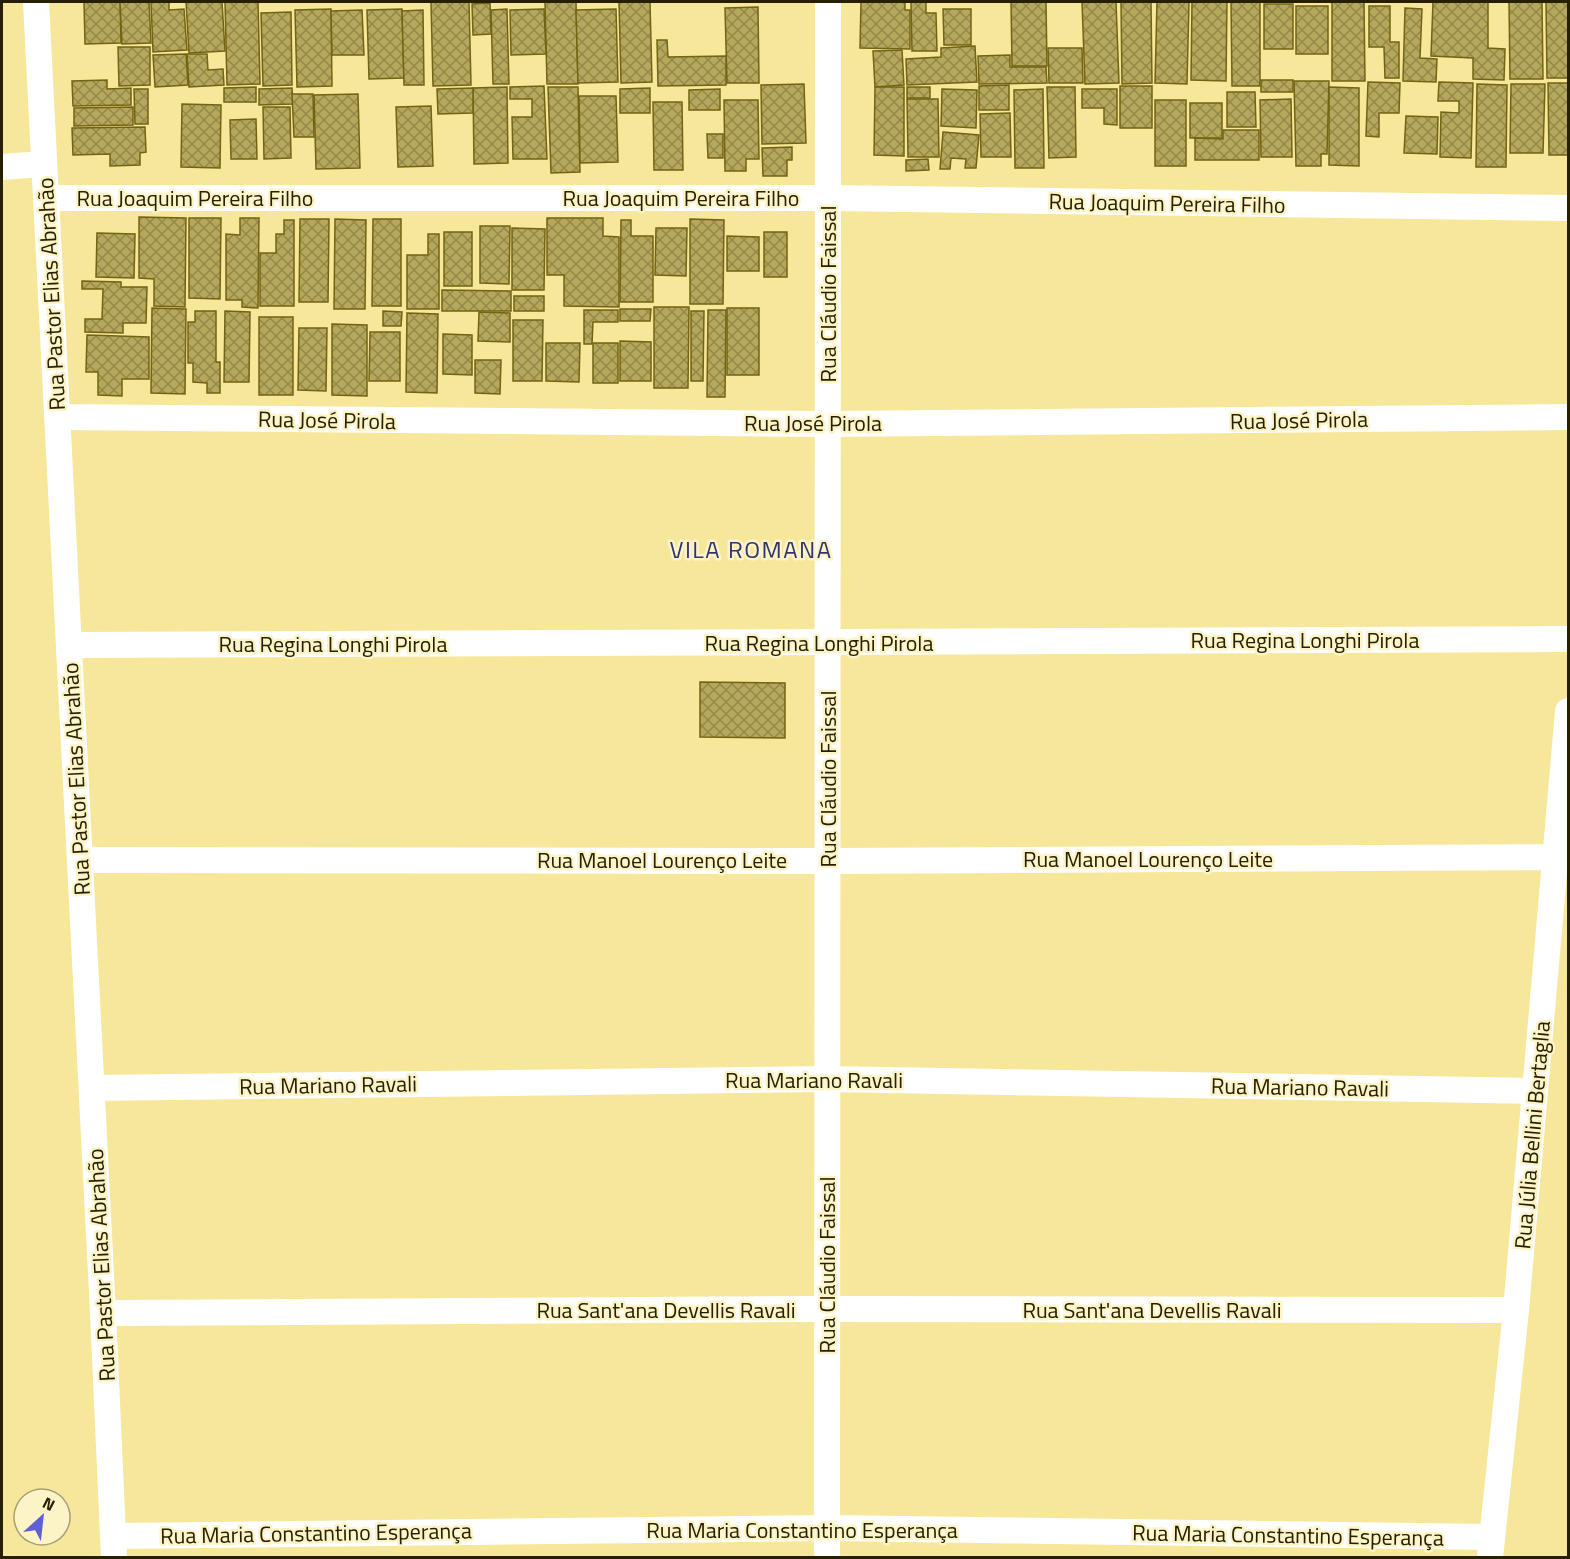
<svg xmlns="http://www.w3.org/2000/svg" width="1570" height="1559" font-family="'Titillium Web',sans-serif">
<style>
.building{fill:url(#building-cross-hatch);stroke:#726412;stroke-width:1.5}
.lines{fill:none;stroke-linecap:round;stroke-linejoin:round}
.street{stroke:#fff;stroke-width:26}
.labels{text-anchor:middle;stroke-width:5;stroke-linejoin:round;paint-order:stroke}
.street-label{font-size:22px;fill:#262001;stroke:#fcf4c7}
.neighbourhood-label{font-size:24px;letter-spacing:1.5px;fill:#32346f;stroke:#fcf4c7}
</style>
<defs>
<pattern id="building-cross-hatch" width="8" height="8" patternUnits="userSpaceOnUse" patternTransform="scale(1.5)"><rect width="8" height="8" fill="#b5a75c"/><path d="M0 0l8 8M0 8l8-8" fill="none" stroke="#93884a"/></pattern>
</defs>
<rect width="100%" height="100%" fill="#f6e79a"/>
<g class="building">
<polygon points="84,2 120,2 121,43 85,44"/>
<polygon points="120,2 149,2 151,43 122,44"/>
<polygon points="151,2 169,2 169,10 184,9 187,50 153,52"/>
<polygon points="186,2 222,2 225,51 189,53"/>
<polygon points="225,2 258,2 260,84 227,85"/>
<polygon points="431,2 469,2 471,85 433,86"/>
<polygon points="545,2 576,2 578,84 547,84"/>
<polygon points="619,2 650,2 652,82 621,83"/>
<polygon points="861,2 905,2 905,10 910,10 910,49 860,48"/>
<polygon points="911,2 926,2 926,13 936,13 937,51 912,51"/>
<polygon points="1011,2 1046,2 1047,66 1012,66"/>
<polygon points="1082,2 1116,2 1119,83 1085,84"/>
<polygon points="1121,2 1151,2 1152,83 1122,84"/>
<polygon points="1157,2 1189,2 1187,84 1155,83"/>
<polygon points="1192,2 1227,2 1226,81 1191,80"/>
<polygon points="1231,2 1260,2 1260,86 1232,86"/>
<polygon points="1332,2 1364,2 1365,81 1332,81"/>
<polygon points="1433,2 1488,2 1488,48 1505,49 1504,80 1473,79 1473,58 1431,56"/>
<polygon points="1509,2 1542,2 1543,79 1510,79"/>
<polygon points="1546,2 1568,2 1568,78 1547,78"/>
<polygon points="490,3 491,34 473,35 472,4"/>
<rect x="1264" y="4" width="29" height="45"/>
<rect x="1296" y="6" width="32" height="48"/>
<polygon points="1369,6 1390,6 1390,42 1399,42 1399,78 1385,78 1384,47 1369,47"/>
<polygon points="758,7 759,83 727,83 725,8"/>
<polygon points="1405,8 1422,9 1420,58 1437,59 1436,82 1403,81"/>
<polygon points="331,9 332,86 297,87 295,10"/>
<polygon points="402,9 404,78 369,79 367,10"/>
<polygon points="507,9 509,84 493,84 491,10"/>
<polygon points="544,9 546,54 511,55 510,10"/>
<polygon points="616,9 618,82 578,83 576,10"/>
<polygon points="943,9 971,9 971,45 944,45"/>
<polygon points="362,10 364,55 332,55 331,11"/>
<polygon points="423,10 424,85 404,85 402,11"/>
<polygon points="291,12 292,85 263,86 261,13"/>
<polygon points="657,40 667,40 668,57 726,56 726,85 658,86"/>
<polygon points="975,46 977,82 907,85 906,59 941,57 941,48"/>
<polygon points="118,47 150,47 150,85 119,86"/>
<polygon points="1048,48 1082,48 1083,83 1049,83"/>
<polygon points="902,50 904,85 875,87 873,51"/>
<polygon points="186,54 188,85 155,87 153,55"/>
<polygon points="187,54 207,54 208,70 223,69 224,85 189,87"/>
<polygon points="1010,55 1010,67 1046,67 1047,83 979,84 978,56"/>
<polygon points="107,80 107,89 131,88 131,105 73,106 72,81"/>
<rect x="1261" y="80" width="32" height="12"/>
<polygon points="1294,81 1329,81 1327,154 1321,154 1321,166 1296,166"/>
<polygon points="1368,82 1400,83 1399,113 1379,113 1379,137 1366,136"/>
<polygon points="1439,82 1473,83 1471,158 1440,157 1441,112 1459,113 1459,101 1438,101"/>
<polygon points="1548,83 1568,83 1568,155 1549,155"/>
<polygon points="804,84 806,143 762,144 761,85"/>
<polygon points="1477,84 1507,85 1506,167 1476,167"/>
<polygon points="1511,84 1545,84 1543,153 1510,153"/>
<polygon points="1009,85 1009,110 979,110 979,86"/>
<polygon points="544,86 547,159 513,159 512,117 532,117 532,99 510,99 510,87"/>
<rect x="1120" y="86" width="32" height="42"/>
<polygon points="256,87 256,102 224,102 224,88"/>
<polygon points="507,87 508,163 474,164 473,88"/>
<polygon points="548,87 578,87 580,172 551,173"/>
<polygon points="875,87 904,87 904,156 874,155"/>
<rect x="907" y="87" width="23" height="11"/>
<polygon points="1047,87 1075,87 1076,157 1049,158"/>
<polygon points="1329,87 1359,88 1359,166 1329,165"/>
<polygon points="292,88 293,104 259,105 259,89"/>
<polygon points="473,88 473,113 438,114 437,89"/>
<polygon points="650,88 650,113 620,113 620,89"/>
<polygon points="134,89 148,89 148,124 135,124"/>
<polygon points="720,89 720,110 689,110 689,90"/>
<polygon points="942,89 977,90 976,128 941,126"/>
<polygon points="1043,89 1044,168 1015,168 1014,90"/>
<polygon points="1082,89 1117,89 1117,125 1104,124 1104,108 1082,108"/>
<polygon points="1227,92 1255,92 1256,127 1227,127"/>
<polygon points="292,94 313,94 314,137 294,137"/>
<polygon points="358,94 360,168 316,169 314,95"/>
<polygon points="579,96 616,96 618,162 580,163"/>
<polygon points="907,99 938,99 939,157 908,157"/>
<polygon points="1291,99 1292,157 1261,157 1260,100"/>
<polygon points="724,100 758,100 759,159 746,159 746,171 725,171"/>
<rect x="1155" y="100" width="31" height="66"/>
<polygon points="653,102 682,102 683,170 654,170"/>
<rect x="1190" y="103" width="32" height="35"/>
<polygon points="182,104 221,105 220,168 181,167"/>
<polygon points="431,106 433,166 398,167 396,107"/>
<polygon points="133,107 133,125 74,126 74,108"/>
<polygon points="263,107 290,107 291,158 264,159"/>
<polygon points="1010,113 1011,157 981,157 980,114"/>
<polygon points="1406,116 1438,117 1437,154 1404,153"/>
<polygon points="256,119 257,159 231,159 230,120"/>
<polygon points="145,127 146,152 140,153 140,165 110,166 110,154 73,155 72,128"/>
<polygon points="1223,130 1259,130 1259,160 1195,160 1195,138 1223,139"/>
<polygon points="943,132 979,135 976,168 965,168 966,159 951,158 950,169 940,169"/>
<polygon points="707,134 723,134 723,158 708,158"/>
<polygon points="792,147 792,160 787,160 787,176 763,176 762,148"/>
<polygon points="928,159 929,170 906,171 906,160"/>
<polygon points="139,217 186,218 185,307 154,306 154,279 139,278"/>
<polygon points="189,218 221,218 220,299 189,298"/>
<polygon points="240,218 259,218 258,308 242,307 242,300 226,300 226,234 240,235"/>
<polygon points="547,218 603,218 603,236 619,237 619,307 564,306 564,275 547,275"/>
<polygon points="300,219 329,219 328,302 299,302"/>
<polygon points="335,219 366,220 365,309 334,309"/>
<polygon points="373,219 401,219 401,306 372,306"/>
<polygon points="690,219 724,220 723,304 690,304"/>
<polygon points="284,220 294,220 294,306 260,306 260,253 276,253 276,234 284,234"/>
<polygon points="621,220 631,220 631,236 653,236 653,302 620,302"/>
<polygon points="480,226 510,226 509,284 480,283"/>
<polygon points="512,228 545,229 544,290 512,290"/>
<polygon points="656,228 687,228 686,276 655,275"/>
<rect x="444" y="232" width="28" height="54"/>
<rect x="764" y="232" width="23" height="45"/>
<polygon points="97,233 135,234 134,278 96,277"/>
<polygon points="428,234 439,234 439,309 407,309 407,255 428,255"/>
<polygon points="727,236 759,237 759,271 727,271"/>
<polygon points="82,281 121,282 121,287 147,287 146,323 123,323 123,333 85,332 85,319 102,319 103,289 82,289"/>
<polygon points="442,290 511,291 511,311 442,311"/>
<rect x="514" y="296" width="30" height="15"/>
<polygon points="654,307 689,307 688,388 654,388"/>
<polygon points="152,308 186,309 185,394 151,393"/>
<rect x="727" y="308" width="32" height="67"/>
<polygon points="620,309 651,309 650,321 620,321"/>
<polygon points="584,310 618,310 618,322 593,322 592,344 584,344"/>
<polygon points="708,310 726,310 725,397 707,397"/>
<polygon points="195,311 216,311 216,362 220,362 220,393 207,393 207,383 193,382 193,363 188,363 188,322 195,322"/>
<polygon points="225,311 250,312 249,382 224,382"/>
<polygon points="383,311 402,312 401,326 383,326"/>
<polygon points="691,311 704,311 703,381 691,381"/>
<polygon points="479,312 510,313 510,342 478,341"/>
<polygon points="407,313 438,314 437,393 406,392"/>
<rect x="259" y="317" width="34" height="78"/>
<polygon points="513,320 543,320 542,381 513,381"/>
<polygon points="332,324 367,325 367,396 332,395"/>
<polygon points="299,328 327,328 326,391 298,390"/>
<polygon points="370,332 400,332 400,381 369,381"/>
<polygon points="443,334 472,335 472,375 443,374"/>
<polygon points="87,335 149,337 149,379 122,379 122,396 98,395 98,372 86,372"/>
<polygon points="620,341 651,342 651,381 620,381"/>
<polygon points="546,343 580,343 579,382 546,381"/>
<rect x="593" y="343" width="25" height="40"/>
<polygon points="475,360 501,360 500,394 475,393"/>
<polygon points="700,682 785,683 785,738 700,737"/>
</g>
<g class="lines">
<g class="street">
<polyline points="36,2 103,1313 114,1558"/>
<polyline points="2,167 44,164"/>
<polyline points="46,198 828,198 1568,208"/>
<polyline points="57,417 828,424 1568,417"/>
<polyline points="69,645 1568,639"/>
<polyline points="80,860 827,861 1568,857"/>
<polyline points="92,1088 827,1079 1535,1091"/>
<polyline points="103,1313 827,1309 1516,1310"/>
<polyline points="113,1536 827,1528 1492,1537"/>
<polyline points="827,1558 828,2"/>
<polyline points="1490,1558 1516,1310 1568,711"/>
</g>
</g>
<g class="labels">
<g class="street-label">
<text x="195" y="206">Rua Joaquim Pereira Filho</text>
<text x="681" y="206">Rua Joaquim Pereira Filho</text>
<text transform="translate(1167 203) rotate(1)" y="8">Rua Joaquim Pereira Filho</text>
<text transform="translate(51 294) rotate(-93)" y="8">Rua Pastor Elias Abrahão</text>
<text transform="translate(828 294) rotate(-90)" y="8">Rua Cláudio Faissal</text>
<text transform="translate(327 420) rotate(1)" y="8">Rua José Pirola</text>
<text transform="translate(1299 420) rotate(-1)" y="8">Rua José Pirola</text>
<text x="813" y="431">Rua José Pirola</text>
<text x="1305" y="648">Rua Regina Longhi Pirola</text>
<text x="819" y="651">Rua Regina Longhi Pirola</text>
<text x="333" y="652">Rua Regina Longhi Pirola</text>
<text transform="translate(76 779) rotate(-93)" y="8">Rua Pastor Elias Abrahão</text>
<text transform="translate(828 779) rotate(-90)" y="8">Rua Cláudio Faissal</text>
<text x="1148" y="867">Rua Manoel Lourenço Leite</text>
<text x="662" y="868">Rua Manoel Lourenço Leite</text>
<text x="814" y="1088">Rua Mariano Ravali</text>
<text transform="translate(328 1085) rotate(-1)" y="8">Rua Mariano Ravali</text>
<text transform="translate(1300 1087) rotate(1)" y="8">Rua Mariano Ravali</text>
<text transform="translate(1532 1135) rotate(-85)" y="8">Rua Júlia Bellini Bertaglia</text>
<text transform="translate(101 1265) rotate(-93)" y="8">Rua Pastor Elias Abrahão</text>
<text transform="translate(827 1265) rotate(-90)" y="8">Rua Cláudio Faissal</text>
<text x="666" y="1318">Rua Sant'ana Devellis Ravali</text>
<text x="1152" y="1318">Rua Sant'ana Devellis Ravali</text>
<text x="802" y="1538">Rua Maria Constantino Esperança</text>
<text transform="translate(316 1533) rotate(-1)" y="8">Rua Maria Constantino Esperança</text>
<text transform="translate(1288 1535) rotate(1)" y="8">Rua Maria Constantino Esperança</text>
</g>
<g class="neighbourhood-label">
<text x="751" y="558">VILA ROMANA</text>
</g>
</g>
<rect width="1570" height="1559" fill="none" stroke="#262001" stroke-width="6"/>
<g transform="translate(42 1517) rotate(27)"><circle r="28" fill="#fcf4c7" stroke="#a69f78" stroke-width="1.5"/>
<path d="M0-4.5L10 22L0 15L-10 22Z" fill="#5f60d8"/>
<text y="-9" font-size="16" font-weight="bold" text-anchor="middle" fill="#262001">N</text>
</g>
</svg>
